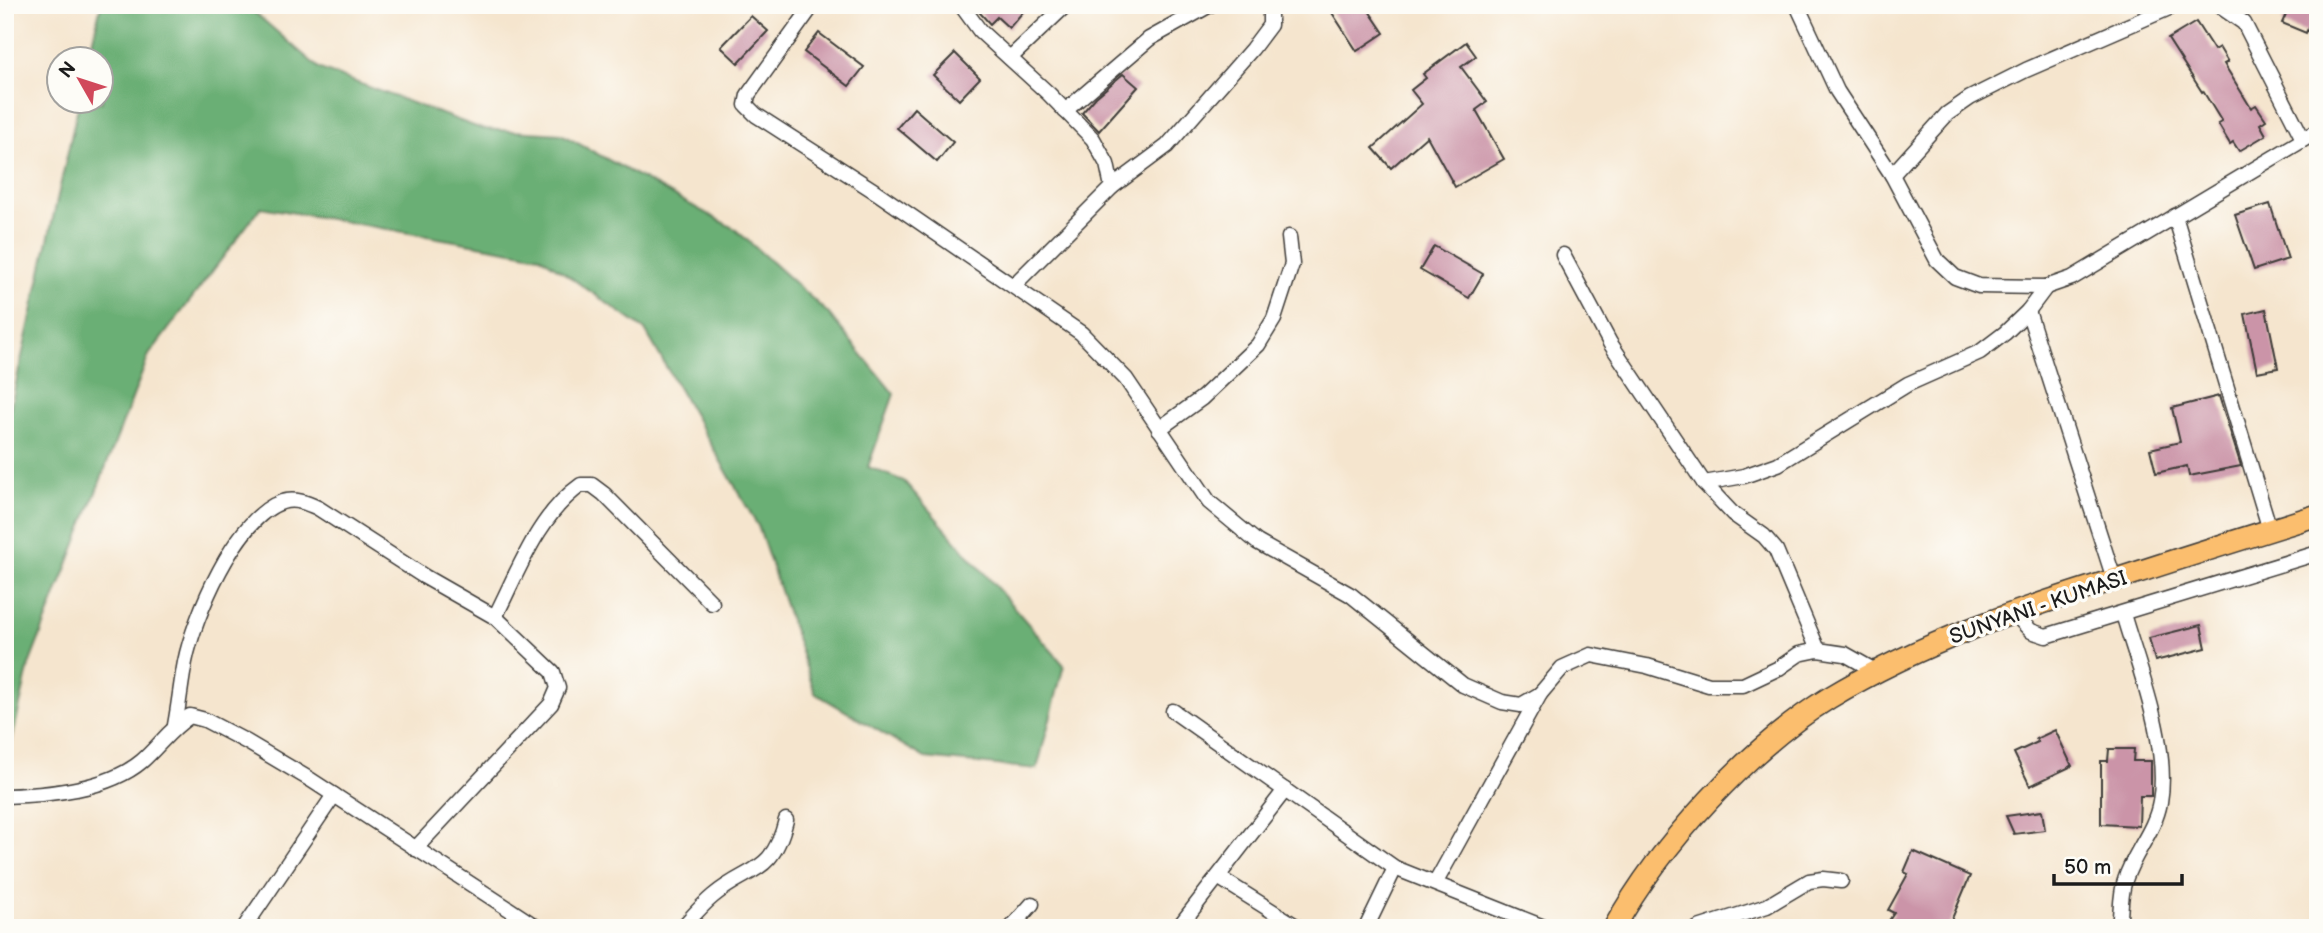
<svg xmlns="http://www.w3.org/2000/svg" width="2323" height="933" font-family="'Balsamiq Sans',sans-serif">
<style>
.forest{fill:#6baf74;stroke:#446648;stroke-width:2}
.building{fill:#cb94a8}
.lines{fill:none;stroke-linecap:round;stroke-linejoin:round}
.street-casing{stroke:#3d3a37;stroke-width:17}
.primary-casing{stroke:#3d3a37;stroke-width:24}
.street{stroke:#fff;stroke-width:14}
.primary{stroke:#fbbe6e;stroke-width:21}
.labels{text-anchor:middle;stroke-width:7;stroke-linejoin:round;paint-order:stroke}
.street-label{font-size:21px;fill:#1c1c1c;stroke:#fdfcf7}
</style>
<rect width="100%" height="100%" fill="#fdfcf7"/>
<filter id="ink" filterUnits="userSpaceOnUse"><feTurbulence type="fractalNoise" baseFrequency=".0143" numOctaves="2"/><feDisplacementMap in="SourceGraphic" scale="14" xChannelSelector="R" yChannelSelector="G"/><feConvolveMatrix kernelMatrix="1 2 1 2 8 2 1 2 1" color-interpolation-filters="sRGB"/></filter>
<filter id="wash" filterUnits="userSpaceOnUse"><feTurbulence type="fractalNoise" baseFrequency=".00686" numOctaves="4" result="noise"/><feDisplacementMap in="SourceGraphic" scale="28" xChannelSelector="R" yChannelSelector="G"/><feGaussianBlur stdDeviation="1.57" result="paint"/><feColorMatrix in="noise" values="0 0 0 0 0 0 0 0 0 0 0 0 0 0 0 0 0 1.4 0 .05"/><feComposite in="paint" operator="in"/></filter>
<g filter="url(#wash)">
<rect width="100%" height="100%" fill="#f5e5ce"/>
<polygon class="forest" points="101,5 246,5 320,69 482,129 561,134 735,229 828,313 894,394 868,467 904,481 1064,665 1037,769 925,758 815,693 758,526 645,330 540,256 261,207 149,355 29,665 5,771 5,432 79,102 102,102 102,60 88,59"/>
<g id="blocks">
<g class="building">
<polygon points="973,5 1029,5 1009,28 997,17 990,24"/>
<polygon points="1327,5 1365,5 1384,33 1357,51"/>
<polygon points="2290,5 2318,5 2306,33 2282,23"/>
<polygon points="751,16 768,31 738,63 721,47"/>
<polygon points="2196,22 2214,50 2219,47 2228,62 2224,64 2251,108 2256,105 2266,120 2260,124 2266,135 2239,151 2233,142 2230,144 2218,124 2222,122 2203,91 2202,92 2168,39"/>
<polygon points="819,33 864,67 849,86 804,52"/>
<polygon points="1466,42 1476,56 1461,67 1487,102 1476,110 1504,159 1455,187 1427,136 1391,168 1373,148 1422,104 1411,90 1426,78 1423,74"/>
<polygon points="955,53 980,78 959,100 933,75"/>
<polygon points="1123,74 1138,87 1099,131 1082,113 1096,97"/>
<polygon points="914,108 953,142 937,162 897,128"/>
<polygon points="2270,204 2288,259 2254,270 2235,215"/>
<polygon points="1434,246 1483,274 1469,298 1420,270"/>
<polygon points="2266,309 2278,368 2257,372 2245,314"/>
<polygon points="2219,396 2241,466 2189,476 2187,466 2156,473 2150,449 2180,442 2172,408"/>
<polygon points="2201,625 2206,648 2155,661 2149,638"/>
<polygon points="2055,730 2072,766 2030,786 2014,753 2038,742 2036,739"/>
<polygon points="2109,749 2134,749 2133,761 2151,761 2151,796 2140,796 2139,826 2101,824 2101,761 2108,761"/>
<polygon points="2042,811 2045,830 2014,834 2006,816"/>
<polygon points="1913,851 1970,876 1948,928 1884,928 1894,913 1888,910 1908,874 1904,872"/>
</g>
</g>
</g>
<g filter="url(#ink)">
<use href="#blocks" fill-opacity="0" stroke="#3d3a37" stroke-width="2"/>
<g class="lines">
<defs>
<g id="street">
<polyline points="813,5 748,95 746,105 756,115 876,192 1081,333 1126,379 1209,502 1257,542 1351,595 1463,685 1502,702 1521,705 1540,694 1562,668 1591,655 1647,666 1709,685 1743,685 1779,668 1799,654 1818,650 1845,654 1877,672"/>
<polyline points="961,5 980,31 1049,94 1093,139 1107,164 1112,187 1014,285"/>
<polyline points="1797,5 1837,91 1892,175 1937,260 1955,277 1979,286 2046,287 2072,278 2318,131"/>
<polyline points="2218,5 2244,23 2303,139"/>
<polyline points="1010,58 1066,5"/>
<polyline points="1065,111 1149,39 1210,5"/>
<polyline points="1892,175 1947,114 1970,98 2026,70 2176,5"/>
<polyline points="1112,187 1167,146 1252,49 1270,25 1270,10 1265,5"/>
<polyline points="2175,216 2270,530"/>
<polyline points="1563,255 1610,343 1704,483 1733,514 1764,536 1776,550 1818,650"/>
<polyline points="2028,311 2114,579"/>
<polyline points="1159,429 1202,398 1258,345 1274,319 1292,264 1289,237"/>
<polyline points="1704,483 1744,476 1778,464 1908,384 1980,352 2005,333 2028,311 2046,287"/>
<polyline points="2012,611 2031,631 2046,636 2318,553"/>
<path d="M495 617C518 572 538 515 581 485H592L604 494 712 603"/>
<polyline points="1173,711 1395,868 1546,928"/>
<path d="M175 725C179 704 181 683 185 662 194 617 236 517 282 502 295 498 307 503 318 508L425 577 495 617 553 672 558 688 551 704 415 849"/>
<path d="M5 796C48 795 108 790 142 761 159 746 171 728 190 716L205 720 247 742 311 780 538 928"/>
<polyline points="1218,877 1299,928"/>
<polyline points="1436,882 1540,694"/>
<polyline points="244,928 334,795"/>
<path d="M682 928C692 917 702 905 713 896 750 865 772 876 786 820"/>
<polyline points="1011,928 1032,904"/>
<polyline points="1178,928 1285,790"/>
<polyline points="1366,928 1395,868"/>
<polyline points="1698,928 1767,906 1809,881 1823,879 1841,881"/>
<path d="M2119 928C2121 913 2120 894 2125 880 2134 852 2155 831 2160 802 2170 746 2139 669 2123 614"/>
</g>
<path id="primary" d="M1614 928C1660 845 1748 748 1829 698 1922 642 2022 608 2126 576 2190 555 2254 535 2318 515"/>
</defs>
<use href="#street" class="street-casing"/>
<use href="#primary" class="primary-casing"/>
<use href="#street" class="street"/>
<use href="#primary" class="primary"/>
</g>
</g>
<g class="labels">
<g class="street-label">
<text transform="translate(2038 607) rotate(-19)" y="7">SUNYANI - KUMASI</text>
</g>
</g>
<rect width="2323" height="933" fill="none" stroke="#fdfcf7" stroke-width="28"/>
<g transform="translate(80 80) rotate(309)"><circle r="33" fill="#fdfcf7" stroke="#a3a29f" stroke-width="2"/>
<path d="M0-5L12 26L0 18L-12 26Z" fill="#d1495b"/>
<text y="-10" font-size="19" font-weight="bold" text-anchor="middle" fill="#1c1c1c">N</text>
</g>
<path d="M2054 874v10h128v-10" fill="none" stroke="#1c1c1c" stroke-width="3.5"/>
<text x="2064" y="874" font-size="21" fill="#1c1c1c" stroke="#fdfcf7" stroke-width="5" paint-order="stroke">50 m</text>
</svg>
